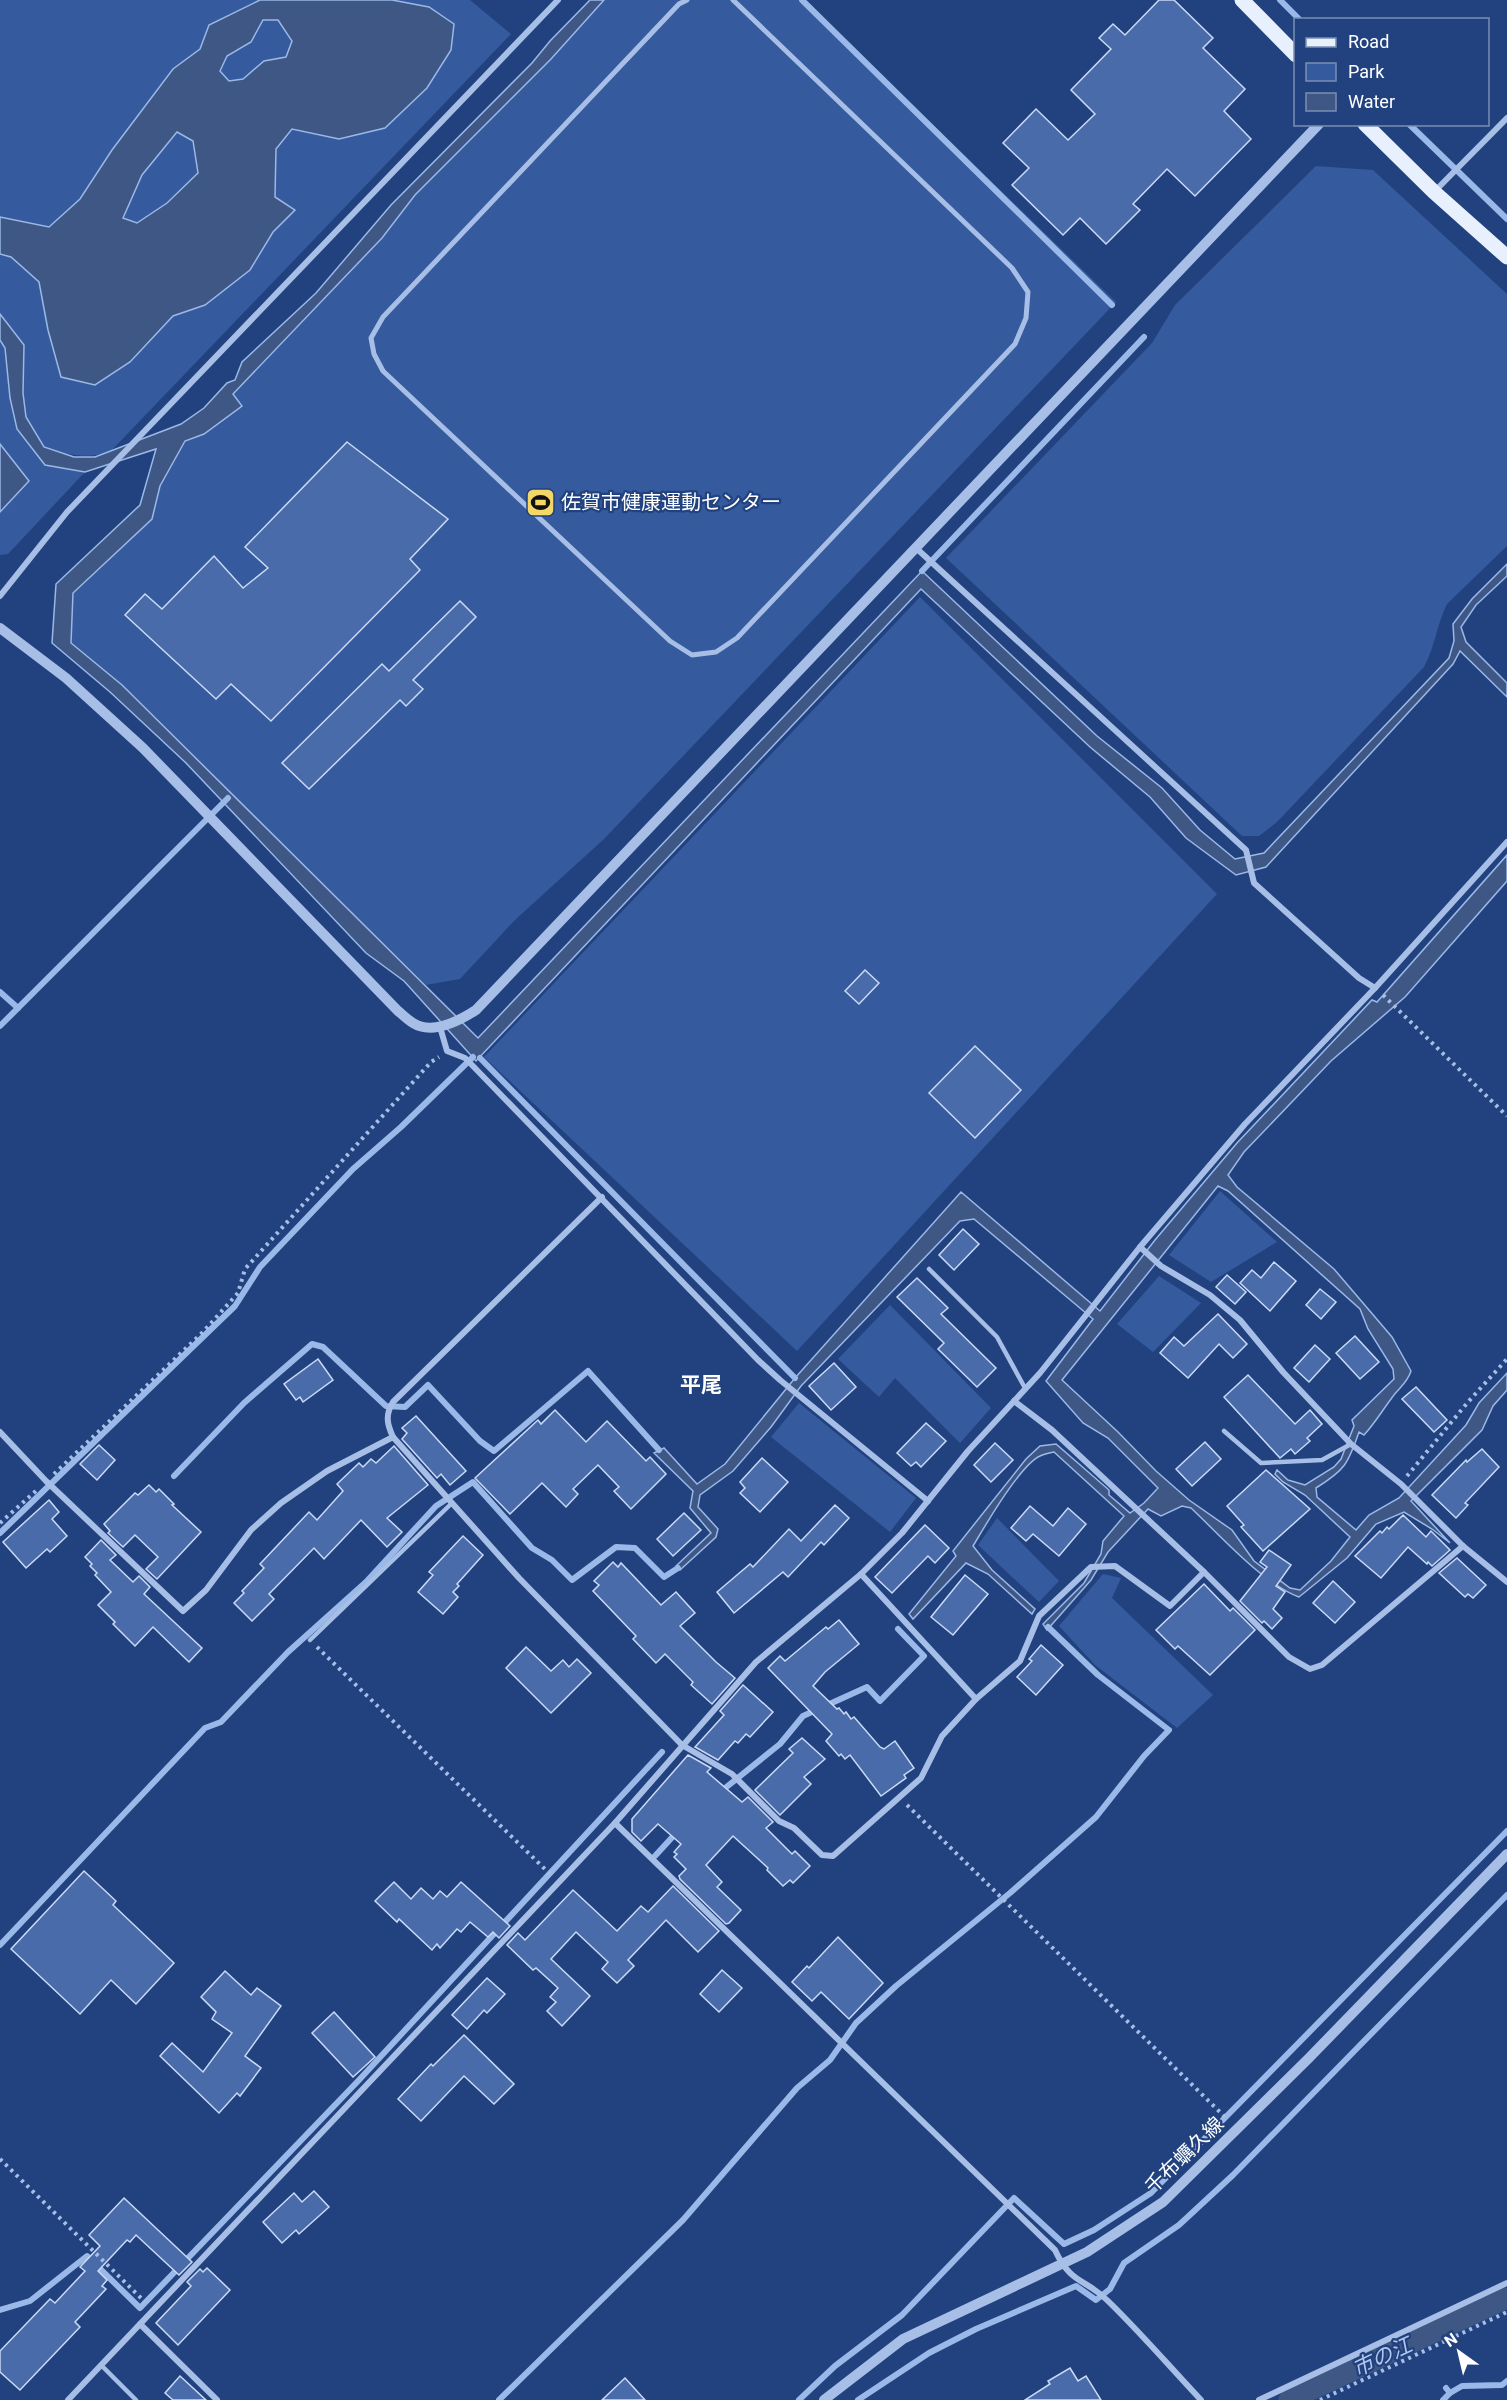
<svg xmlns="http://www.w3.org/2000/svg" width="1507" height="2400" font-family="Roboto,'Noto Sans JP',sans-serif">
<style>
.green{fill:#355a9d}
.water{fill:#3f5784;stroke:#9ab8e8;stroke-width:1.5;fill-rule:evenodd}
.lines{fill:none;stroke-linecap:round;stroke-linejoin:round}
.stream{stroke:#9ab8e8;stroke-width:6}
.canal{stroke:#3f5784;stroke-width:21}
.building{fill:#4a6ba9;stroke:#cadaf6;stroke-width:1.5}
.path{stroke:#a7bee7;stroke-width:4;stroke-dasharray:3 4.5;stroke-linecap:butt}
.service{stroke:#a7bee7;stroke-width:4.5}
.pedestrian{stroke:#a7bee7;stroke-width:5}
.minor{stroke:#a7bee7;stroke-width:6}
.tertiary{stroke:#a7bee7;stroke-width:10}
.primary{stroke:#e8effd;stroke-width:15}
.labels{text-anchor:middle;stroke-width:4.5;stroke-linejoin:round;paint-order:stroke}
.poi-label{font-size:20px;fill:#fff;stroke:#21427f;text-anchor:start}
.street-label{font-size:20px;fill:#fff;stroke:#21427f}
.neighbourhood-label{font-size:21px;font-weight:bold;fill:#fff;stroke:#21427f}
.water-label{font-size:21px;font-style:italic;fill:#b2c8ef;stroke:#21427f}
</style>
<rect width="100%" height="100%" fill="#21427f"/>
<g class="green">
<polygon points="0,0 260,0 209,25 200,49 173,69 112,150 80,199 49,228 0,217"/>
<path d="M392 0H470L511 34 111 451C86 460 68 455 44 447L26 417 23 393 24 345 0 314V254L11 257 39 282 48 330 61 376 130 362 173 316 205 305 250 270 273 232 294 210 275 198 276 149 292 129 339 139 429 7Z"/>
<polygon points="604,0 804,0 1116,302 604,839 515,920 460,979 426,985 122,685 71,643 73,593 152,519 160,486 185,441 204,434 242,405 233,394 382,238 415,195 551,59"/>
<polygon points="263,20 278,20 292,41 286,57 264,61 243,79 229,81 220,71 227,56 251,42"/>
<polygon points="178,132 193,141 198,173 167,203 137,223 123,217 142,175"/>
<path d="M1316 166 1373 170 1507 294V546L1447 604C1437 624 1435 647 1424 667L1277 822 1259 836H1242L946 558 1152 343 1175 305Z"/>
<polygon points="0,340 5,348 10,398 45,465 85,472 8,554 0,555 0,512 28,481 0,444"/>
<polygon points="920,597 1217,894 797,1351 484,1057"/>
<polygon points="1220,1191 1277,1242 1211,1282 1169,1255"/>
<polygon points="1159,1276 1201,1303 1153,1352 1117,1324"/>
<polygon points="890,1305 991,1408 960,1443 895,1378 879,1397 838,1359"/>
<polygon points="799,1403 916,1498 890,1532 771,1437"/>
<polygon points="997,1518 1059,1581 1039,1602 978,1545"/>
<polygon points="1103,1574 1121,1578 1112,1598 1213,1695 1177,1728 1095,1665 1059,1626"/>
</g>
<g class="water">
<path d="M260 0H392L429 7 454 24 451 50 427 88 385 128 339 139 292 129 276 149 275 197 295 210 273 232 250 270 205 305 173 316 130 362 95 385 61 377 48 330 39 282 11 257 0 254V217L49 227 80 199 112 150 173 69 200 49 209 25ZM263 20H278L292 41 286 57 264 61 243 79 229 81 220 71 227 56 251 42ZM177 132 193 141 198 173 167 203 137 223 123 218 142 175Z"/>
<polygon points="590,0 604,0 551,59 415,195 382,238 233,394 242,406 204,434 185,441 160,486 152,519 73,593 71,643 122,685 478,1038 922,571 1097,736 1162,788 1200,830 1235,859 1264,853 1449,658 1454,641 1453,624 1472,599 1507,564 1507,576 1476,605 1461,627 1466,642 1507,683 1507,697 1460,651 1453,664 1266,867 1236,875 1186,838 1150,797 1090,747 921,589 476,1061 404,981 366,953 186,763 110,692 52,643 56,584 140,505 156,449 85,472 45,465 17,429 10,398 5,348 0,340 0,314 24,345 23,393 26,417 44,447 74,457 95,457 181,424 204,408 227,383 235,380 242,362 316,293 391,205 532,63 550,41"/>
<polygon points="0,444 29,481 0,512"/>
<path d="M1507 855V881L1405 997 1331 1061 1244 1152 1228 1175 1237 1187 1334 1269 1392 1337 1411 1371C1407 1384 1398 1388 1391 1399 1382 1411 1375 1423 1364 1435L1359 1432C1348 1464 1345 1470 1316 1488L1317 1497 1356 1530 1369 1515 1399 1498 1466 1425 1479 1403 1507 1373V1390L1493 1406 1482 1430 1411 1501 1450 1543 1432 1529 1404 1512 1376 1524 1347 1558 1299 1597C1263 1584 1220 1535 1191 1508L1182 1506 1161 1516 1148 1509 1108 1552 1091 1580 1047 1630 1043 1624 1084 1583 1101 1554 1103 1541 1124 1516 1054 1452C1049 1453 1044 1454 1040 1456 1020 1465 985 1526 973 1546L992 1570 1035 1609 1032 1614 988 1574 966 1563 913 1619 909 1614 956 1556 953 1551 1026 1459 1040 1446 1056 1444 1109 1490V1495L1130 1513 1144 1503 1158 1488 1108 1438 1083 1423 1046 1381 1093 1319 974 1219 960 1221 801 1386 771 1427 733 1471 700 1495 698 1507 718 1529 716 1537 680 1570 676 1566 711 1533 690 1508 693 1491 654 1453 664 1448 697 1484 725 1464 795 1378 961 1192 1100 1311 1155 1240 1237 1143 1372 1000 1377 1002ZM1218 1186 1228 1191 1360 1309 1368 1329 1393 1369 1394 1379 1352 1420 1354 1426 1341 1459 1334 1467 1305 1485 1288 1480 1277 1470 1275 1474 1283 1482 1305 1495 1350 1537 1331 1561 1300 1590 1290 1588 1254 1561 1232 1530 1189 1500 1156 1471 1118 1432 1062 1380Z"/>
</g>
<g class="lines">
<g class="stream">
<polyline points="802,0 1112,305"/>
<polyline points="1280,0 1300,20"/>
<polyline points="1409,124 1507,219"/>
<polyline points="922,571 1144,337"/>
<polyline points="0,992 18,1008"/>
<polyline points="0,1026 228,798"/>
<polyline points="480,1058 795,1378"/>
<polyline points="174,1476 244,1403 312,1344 323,1347 386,1406 405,1407 428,1385 480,1441 494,1451 588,1371 659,1450"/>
<polyline points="0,1533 235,1306 260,1267 353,1169 401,1127 473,1057"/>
<polyline points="719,1793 780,1744 803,1716 867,1687 880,1701 924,1656 898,1629"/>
<polyline points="655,1856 677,1832"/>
<polyline points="0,1945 205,1728 221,1722 288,1652 366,1582 436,1506 473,1482 532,1548 552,1560 572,1580 616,1547 635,1548 664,1577 678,1568"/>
<polyline points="0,2310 30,2301 87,2256 140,2308 359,2080 662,1752"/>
<polyline points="1446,2388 1450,2393 1462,2386 1502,2385 1507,2381"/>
<polyline points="499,2400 683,2220 797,2088 830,2060 856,2023 896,1986 1010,1893 1096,1817 1144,1756 1169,1730 1098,1675 1048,1627"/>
<polyline points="799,2400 835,2366 902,2315 1014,2198 1064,2244 1094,2230 1151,2193 1507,1831"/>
<polyline points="858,2400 929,2353 976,2329 1076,2286 1096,2300 1110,2289 1124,2263 1179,2225 1233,2175 1507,1895"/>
<polyline points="1443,2400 1450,2393"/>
</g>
<polyline class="canal" points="1289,2400 1507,2298"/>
</g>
<g class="building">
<polygon points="1159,0 1174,0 1213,38 1203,48 1245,89 1224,111 1251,139 1195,196 1167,169 1133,204 1140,210 1106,244 1080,218 1063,235 1012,185 1029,168 1003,143 1036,109 1068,140 1095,114 1071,90 1111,49 1099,38 1113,24 1125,35"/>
<polygon points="347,442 448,519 410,559 420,570 271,721 231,684 216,699 125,615 145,594 162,609 214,556 243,588 268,568 245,547"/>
<polygon points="460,601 476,617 413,680 423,689 406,706 400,700 309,789 282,763 382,664 389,671"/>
<polygon points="865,970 879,983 859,1004 845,991"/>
<polygon points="975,1046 1021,1090 975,1138 929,1093"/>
<polygon points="963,1229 979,1244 954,1270 939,1255"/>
<polygon points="1274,1262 1296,1281 1270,1311 1240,1283 1252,1270 1261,1278"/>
<polygon points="1227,1275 1246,1292 1235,1304 1216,1287"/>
<polygon points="917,1278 948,1308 941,1314 996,1368 977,1387 938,1349 944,1343 897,1297"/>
<polygon points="1320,1289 1336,1302 1321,1319 1306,1305"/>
<polygon points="1218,1314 1247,1344 1233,1358 1219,1344 1188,1378 1160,1353 1174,1337 1184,1346"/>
<polygon points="1355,1336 1379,1362 1360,1379 1336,1353"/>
<polygon points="1315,1345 1330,1359 1309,1382 1294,1368"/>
<polygon points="318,1359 333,1380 303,1402 300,1397 296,1400 284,1384"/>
<polygon points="834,1363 856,1387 831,1410 809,1386"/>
<polygon points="1248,1375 1295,1424 1310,1410 1322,1424 1307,1438 1310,1441 1295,1454 1291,1449 1280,1458 1224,1397"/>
<polygon points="1416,1387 1447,1420 1434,1432 1402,1399"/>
<polygon points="555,1410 586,1442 607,1421 646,1461 650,1457 666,1474 631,1509 614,1491 619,1487 598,1465 573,1489 578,1494 566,1507 542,1483 510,1514 475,1478 538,1420 541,1424"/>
<polygon points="416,1416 466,1471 450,1485 441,1474 437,1478 402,1439 407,1433 402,1428"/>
<polygon points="926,1423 946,1441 921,1467 916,1462 911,1466 897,1453"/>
<polygon points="1205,1442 1221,1459 1192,1486 1176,1469"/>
<polygon points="995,1443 1013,1460 991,1482 974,1465"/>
<polygon points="99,1445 115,1460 97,1480 80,1464"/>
<polygon points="394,1446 428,1485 387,1518 402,1532 387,1547 361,1520 324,1559 314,1548 269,1594 274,1599 252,1621 234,1603 244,1593 242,1591 264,1568 260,1564 309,1512 317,1520 343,1491 337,1484 359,1463 363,1467 371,1459 376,1463"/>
<polygon points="1482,1449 1499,1467 1465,1503 1468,1505 1456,1518 1432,1495 1466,1460 1467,1462"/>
<polygon points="762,1458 788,1482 760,1512 740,1493 745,1488 740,1482"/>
<polygon points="1266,1470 1310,1509 1263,1551 1241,1527 1244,1525 1227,1506"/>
<polygon points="149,1485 156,1492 159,1489 174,1504 172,1505 201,1532 157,1579 146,1569 158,1557 135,1535 123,1547 108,1533 110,1531 104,1524 135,1493 138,1495"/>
<polygon points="49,1500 59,1512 52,1519 67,1536 50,1552 47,1549 26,1568 3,1542"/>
<polygon points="835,1505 849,1518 824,1545 821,1542 788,1577 783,1572 734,1613 717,1592 750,1564 753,1567 789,1529 801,1541"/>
<polygon points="1030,1506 1053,1526 1068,1508 1086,1524 1059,1556 1033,1534 1026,1541 1011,1528"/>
<polygon points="684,1513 701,1530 673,1556 657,1539"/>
<polygon points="1403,1515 1426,1537 1431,1531 1450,1550 1432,1566 1428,1562 1427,1564 1408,1547 1381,1578 1355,1556 1380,1531 1382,1533 1387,1527 1389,1529"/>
<polygon points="925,1525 949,1548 935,1563 928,1556 892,1593 875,1577"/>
<polygon points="463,1536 483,1555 457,1584 459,1586 453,1592 458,1597 443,1614 418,1592 433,1575 429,1572"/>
<polygon points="101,1540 116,1555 110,1560 133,1582 139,1576 150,1587 144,1594 202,1648 189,1662 153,1627 135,1646 113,1624 115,1622 98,1605 111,1592 95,1575 97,1573 90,1566 92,1564 85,1557"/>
<polygon points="1269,1550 1291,1565 1276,1586 1285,1592 1273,1609 1282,1618 1272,1629 1264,1621 1262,1623 1240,1601 1267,1567 1260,1562"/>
<polygon points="1457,1558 1486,1585 1473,1598 1468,1594 1465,1597 1439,1573"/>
<polygon points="613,1562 618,1567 621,1563 661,1605 676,1592 695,1613 680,1626 716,1662 735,1678 712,1704 691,1685 693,1682 665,1654 656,1663 633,1639 636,1636 593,1591 599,1585 594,1581"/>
<polygon points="965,1575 988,1594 953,1635 931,1617"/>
<polygon points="1333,1581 1355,1602 1335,1623 1313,1603"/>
<polygon points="1204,1584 1230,1611 1233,1608 1255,1630 1210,1675 1178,1646 1175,1649 1156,1630"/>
<polygon points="839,1620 859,1644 825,1672 813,1686 837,1709 839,1708 844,1714 846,1712 851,1719 854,1717 880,1747 884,1749 895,1741 914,1768 904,1775 906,1778 881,1796 850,1755 845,1759 841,1754 839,1756 826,1741 832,1734 768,1668 780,1656 785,1661 826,1627 828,1629"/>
<polygon points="1041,1645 1063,1665 1036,1695 1017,1677 1032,1661 1029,1659"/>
<polygon points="526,1647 551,1671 563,1660 569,1667 577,1659 591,1673 551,1713 506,1668"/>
<polygon points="743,1685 773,1712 750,1737 746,1734 738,1743 735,1741 718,1760 695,1747 724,1715 720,1711"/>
<polygon points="802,1738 825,1759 804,1777 811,1784 780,1815 755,1790 793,1753 789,1749"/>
<polygon points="688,1755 711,1768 707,1772 742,1802 748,1797 773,1822 766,1828 792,1854 795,1851 810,1866 793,1883 790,1880 783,1886 767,1870 768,1868 733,1836 706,1865 722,1882 717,1887 741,1910 729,1923 726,1924 680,1879 679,1876 686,1869 674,1857 677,1854 674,1852 681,1844 658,1824 641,1841 632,1832 632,1819"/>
<polygon points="84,1871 116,1901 113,1905 174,1963 136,2004 111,1980 80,2014 11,1949"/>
<polygon points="394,1882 411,1899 421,1888 433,1899 440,1891 447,1897 461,1882 510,1926 499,1938 493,1932 488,1937 470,1922 461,1932 457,1929 440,1948 437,1944 432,1950 399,1919 397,1922 375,1901"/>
<polygon points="673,1886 719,1931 698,1952 666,1920 628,1960 634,1966 617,1983 602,1969 608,1962 576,1932 551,1959 590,1996 562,2026 547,2011 556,2002 550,1997 558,1988 536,1968 533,1970 507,1945 518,1933 525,1940 573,1890 617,1931 641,1906 648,1912"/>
<polygon points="838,1937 883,1983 849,2019 821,1992 812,2001 792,1982 807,1966 809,1968"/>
<polygon points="722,1970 742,1988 719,2012 700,1994"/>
<polygon points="225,1971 251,1995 257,1988 281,2006 245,2056 261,2068 240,2096 237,2093 219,2113 160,2056 172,2043 203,2072 232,2033 212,2019 216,2012 201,1997"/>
<polygon points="487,1978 505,1994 487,2013 484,2010 467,2029 452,2015"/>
<polygon points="334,2012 375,2057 353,2077 312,2033"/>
<polygon points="464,2035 514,2084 494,2104 464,2076 421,2121 398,2099 431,2064 433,2066"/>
<polygon points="314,2191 329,2207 299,2234 296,2230 282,2243 263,2222 294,2193 302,2202"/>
<polygon points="124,2198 192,2262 179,2275 136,2235 130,2242 127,2240 98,2271 107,2280 102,2286 106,2289 75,2322 80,2327 20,2390 0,2372 0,2351 50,2299 55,2303 85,2271 80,2267 100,2246 89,2235"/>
<polygon points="207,2268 230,2290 178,2345 156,2323 191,2286 187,2282 200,2269 203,2272"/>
<polygon points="1070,2368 1078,2381 1086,2376 1101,2400 1025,2400 1050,2384 1048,2381"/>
<polygon points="180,2376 206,2400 173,2400 165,2393"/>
<polygon points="625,2378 645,2400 602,2400"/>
</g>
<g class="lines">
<g class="path">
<polyline points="1383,995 1507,1116"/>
<polyline points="54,1474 203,1332 238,1293 245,1269 431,1062 439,1057"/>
<polyline points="1407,1476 1468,1402 1507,1359"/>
<polyline points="0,1523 37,1490"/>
<polyline points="317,1647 550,1874"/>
<polyline points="907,1805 1227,2119"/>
<polyline points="0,2159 145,2302"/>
<polyline points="1320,2400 1507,2312"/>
</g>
<g class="service">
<polyline points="929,1269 997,1337 1025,1388"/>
<polyline points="1224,1431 1261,1463 1322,1460 1351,1444"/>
<polyline points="310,1640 452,1503"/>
<polyline points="101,2365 136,2400"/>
</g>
<polyline class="pedestrian" points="687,0 679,4 383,317 371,338 374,354 383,371 670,641 692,655 716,652 737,638 1015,344 1026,318 1028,292 1012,268 733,0"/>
<g class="minor">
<polyline points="1434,192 1507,118"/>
<polyline points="916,548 1246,850 1254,883 1359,978 1375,988"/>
<polyline points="0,596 67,512 558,0"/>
<polyline points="440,1027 447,1051 465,1058 471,1064 758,1360 780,1380 928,1501"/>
<polyline points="1140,1247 1161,1266 1210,1295 1240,1320 1283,1372 1351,1444 1401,1484 1463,1546 1507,1582"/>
<polyline points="1014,1401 1052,1430 1204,1572 1289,1657 1310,1669 1322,1665 1463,1546"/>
<polyline points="0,1432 46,1481 183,1611 206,1590 251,1530 281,1503 327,1471 393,1437 519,1578 682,1745 732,1774 779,1821 794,1828 822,1855 833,1856 921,1778 942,1736 976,1699 861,1574"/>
<path d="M393 1437C387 1424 385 1415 393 1402L602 1197"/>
<polyline points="976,1699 1020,1661 1039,1616 1091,1567 1115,1566 1170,1606 1204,1572"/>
<path d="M615 1823 1055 2250C1071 2285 1085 2278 1108 2301 1140 2332 1170 2367 1201 2400"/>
<polyline points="140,2324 217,2400"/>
<polyline points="68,2400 615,1823 756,1662 861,1574 902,1533 968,1451 1040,1373 1140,1247 1245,1124 1375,988 1507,842"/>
<polyline points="1259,2400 1507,2283"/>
</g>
<g class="tertiary">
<path d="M0 628 66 678 143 748 398 1011C403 1015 408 1020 413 1023 432 1035 459 1021 476 1010L1319 124"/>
<polyline points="824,2400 903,2339 1087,2252 1163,2202 1309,2058 1507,1854"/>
</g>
<g class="primary">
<polyline points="1242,0 1296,55"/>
<polyline points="1365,124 1434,192 1507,257"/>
</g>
</g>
<defs>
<symbol id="stadium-square" viewBox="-11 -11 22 22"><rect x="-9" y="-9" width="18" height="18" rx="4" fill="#f3d868" stroke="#21427f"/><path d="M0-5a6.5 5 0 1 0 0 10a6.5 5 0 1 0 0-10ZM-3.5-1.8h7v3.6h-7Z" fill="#111"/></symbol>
</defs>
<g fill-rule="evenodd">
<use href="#stadium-square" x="524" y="486" width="33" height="33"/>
</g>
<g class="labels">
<g class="poi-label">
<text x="561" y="509">佐賀市健康運動センター</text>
</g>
<g class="street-label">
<text transform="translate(1184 2155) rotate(-44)" y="7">千布蠣久線</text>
</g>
<g class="neighbourhood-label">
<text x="701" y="1392">平尾</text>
</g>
<g class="water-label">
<text transform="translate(1382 2357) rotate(-25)" y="7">市の江</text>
</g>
</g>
<rect x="1294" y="18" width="195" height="108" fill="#21427f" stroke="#7a8eb2" stroke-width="1.5"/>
<rect x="1306" y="38" width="30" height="9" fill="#e8effd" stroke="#7a8eb2" stroke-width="1.5"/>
<text x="1348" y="48" font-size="18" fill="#ffffff">Road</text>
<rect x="1306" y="63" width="30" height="18" fill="#355a9d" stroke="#7a8eb2" stroke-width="1.5"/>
<text x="1348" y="78" font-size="18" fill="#ffffff">Park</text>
<rect x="1306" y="93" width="30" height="18" fill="#3f5784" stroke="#7a8eb2" stroke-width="1.5"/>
<text x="1348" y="108" font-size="18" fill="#ffffff">Water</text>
<g transform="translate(1459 2352) rotate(326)" stroke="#21427f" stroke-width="4.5" paint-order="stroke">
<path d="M0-4.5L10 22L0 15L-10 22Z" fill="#ffffff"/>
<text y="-9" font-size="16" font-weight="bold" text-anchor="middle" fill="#ffffff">N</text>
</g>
</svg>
